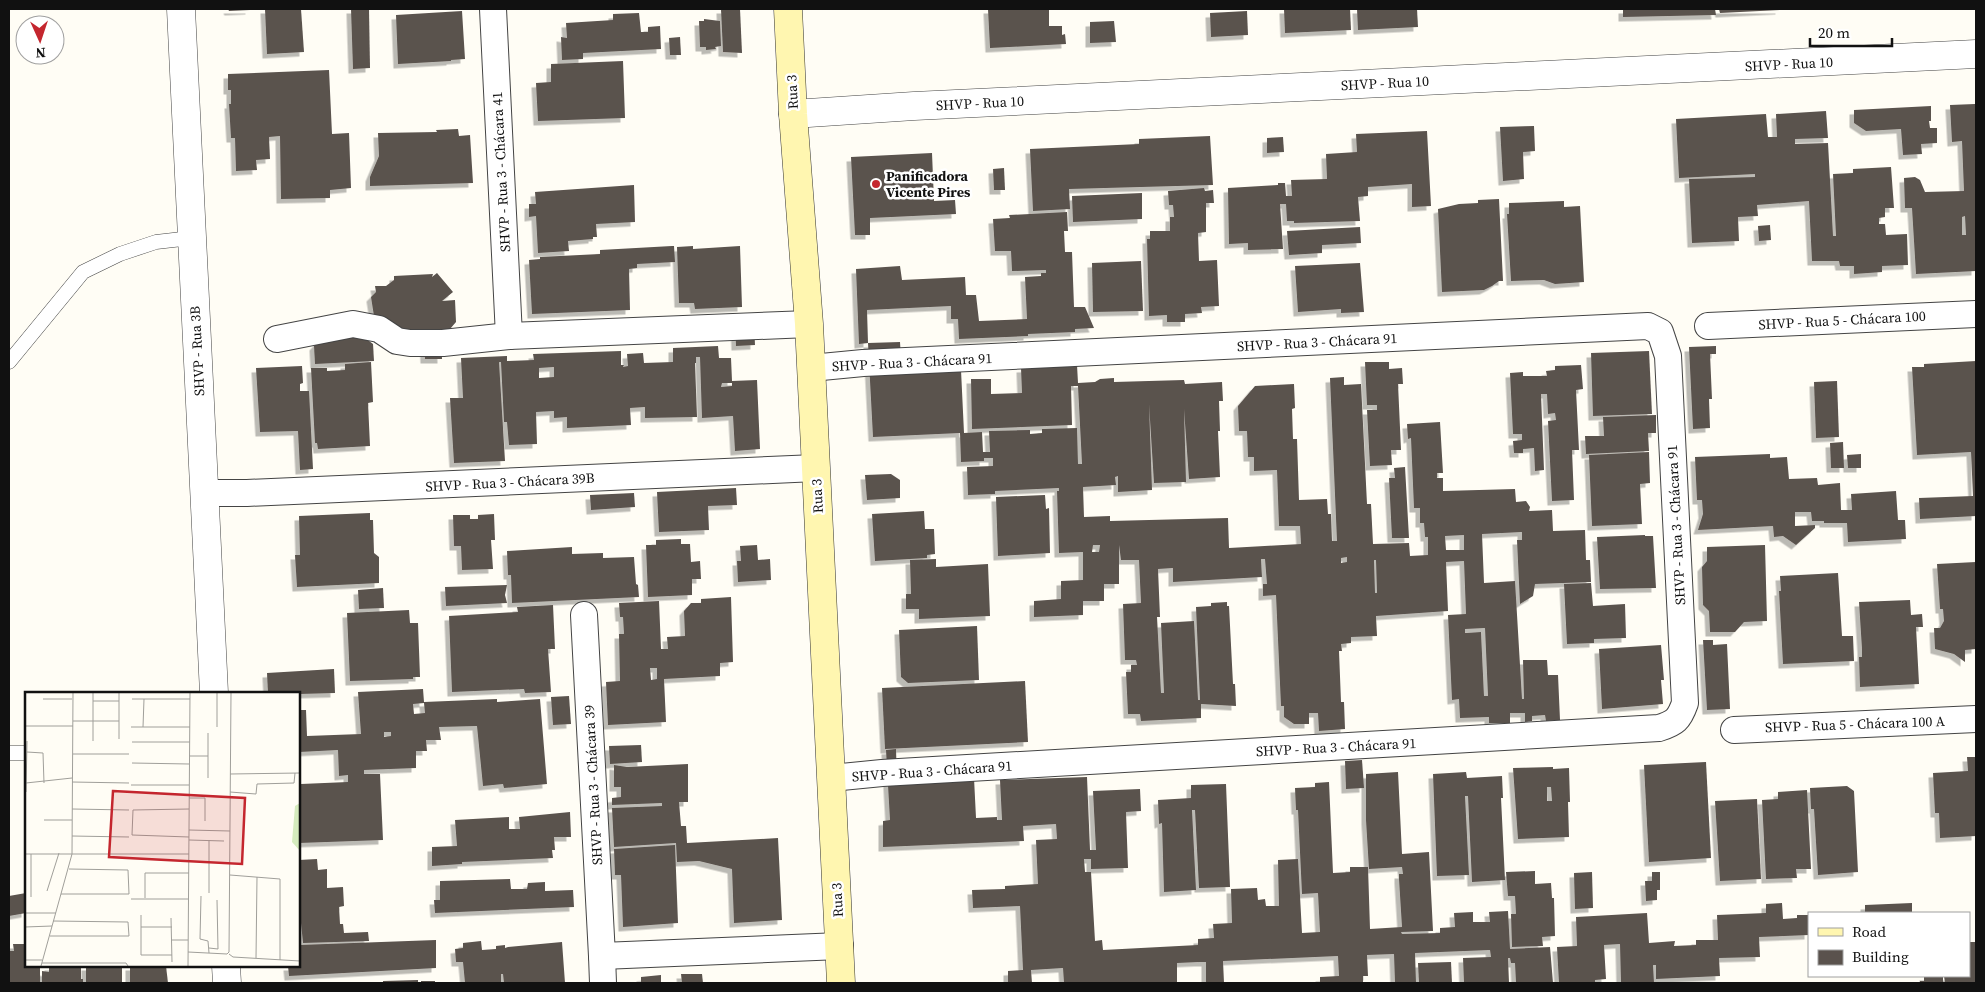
<svg xmlns="http://www.w3.org/2000/svg" width="1985" height="992" font-family="'Source Serif 4',serif">
<style>
.building{fill:#5a524d;fill-rule:evenodd;filter:url(#shadow)}
.lines{fill:none;stroke-linecap:round;stroke-linejoin:round}
.service-casing{stroke:#444;stroke-width:15}
.minor-casing{stroke:#444;stroke-width:28}
.tertiary-casing{stroke:#444;stroke-width:29}
.secondary-casing{stroke:#333;stroke-width:29}
.service{stroke:#fff;stroke-width:14}
.minor{stroke:#fff;stroke-width:26}
.tertiary{stroke:#fff;stroke-width:28}
.secondary{stroke:#fff6b0;stroke-width:28}
.poi-dot{fill:#c4262e;stroke:#fff;stroke-width:2}
.labels{text-anchor:middle;stroke-width:5;stroke-linejoin:round;paint-order:stroke}
.street-label{font-size:14px;fill:#111;stroke:#fff}
.poi-label{font-size:14px;font-weight:bold;fill:#111;stroke:#fff;text-anchor:start}
.inset-road{fill:none;stroke:#a09f9a;stroke-width:1}
.view{fill:#c4262e;fill-opacity:0.15;stroke:#c4262e;stroke-width:2.5}
.inset-edge{fill:none;stroke:#111;stroke-width:2.5}
</style>
<defs>
<filter id="shadow"><feDropShadow dx="-4.5" dy="4.5" stdDeviation="0" flood-color="#0004"/></filter>
</defs>
<rect width="100%" height="100%" fill="#fffdf5"/>
<g class="building">
<polygon points="228,9 250,9 250,10 229,11"/>
<polygon points="265,9 301,9 304,52 267,54"/>
<polygon points="351,9 369,9 370,68 353,69"/>
<polygon points="721,9 740,9 742,53 723,52"/>
<polygon points="988,9 1049,9 1049,26 1062,26 1062,35 1065,34 1066,44 990,48"/>
<polygon points="1284,9 1350,9 1351,30 1285,33"/>
<polygon points="1357,9 1417,9 1418,27 1358,30"/>
<polygon points="1623,9 1715,9 1716,15 1623,17"/>
<polygon points="1719,9 1780,9 1780,10 1720,13"/>
<polygon points="462,11 465,59 451,60 451,61 398,64 396,15"/>
<polygon points="1247,11 1248,35 1211,37 1210,13"/>
<polygon points="639,13 641,32 648,32 648,27 660,26 661,49 583,53 583,59 562,60 561,37 567,38 566,23 613,20 613,14"/>
<polygon points="704,19 720,21 721,46 715,47 716,49 706,50 706,47 700,47 699,21 704,21"/>
<polygon points="1114,21 1116,42 1090,43 1090,22"/>
<polygon points="680,37 681,55 670,55 669,38"/>
<polygon points="623,61 625,118 538,121 536,83 551,82 551,64"/>
<polygon points="329,70 332,134 349,133 351,188 330,190 330,198 281,199 280,136 269,137 270,159 256,160 257,170 236,171 235,138 231,138 229,104 231,104 231,90 228,90 228,74"/>
<path d="M1975 104 1976 271 1916 274 1912 208H1905L1904 178 1915 177 1920 180 1925 192 1964 191 1962 141 1952 142 1950 105ZM1965 216 1966 235H1962V217Z"/>
<polygon points="1931,106 1931,121 1929,121 1930,128 1937,128 1937,143 1921,144 1922,154 1903,155 1901,129 1866,131 1854,123 1854,110"/>
<polygon points="1826,111 1828,138 1795,139 1795,144 1828,143 1833,236 1836,236 1833,174 1853,173 1853,169 1891,167 1894,208 1885,208 1885,217 1879,218 1879,224 1885,224 1886,235 1907,234 1908,265 1882,266 1882,272 1854,274 1854,266 1840,266 1839,261 1812,261 1809,201 1757,205 1758,216 1738,217 1739,241 1692,243 1689,179 1755,177 1755,174 1679,178 1676,119 1766,114 1768,137 1777,137 1776,114"/>
<polygon points="1534,126 1535,151 1523,152 1524,179 1503,181 1500,127"/>
<polygon points="458,129 459,136 470,135 473,183 370,186 370,177 379,156 378,133 437,132 436,130"/>
<polygon points="1427,131 1431,206 1412,207 1412,184 1368,187 1368,196 1358,197 1360,221 1294,223 1294,221 1287,221 1286,204 1280,204 1283,249 1248,250 1248,243 1229,244 1228,188 1278,185 1278,183 1285,183 1286,196 1292,196 1291,180 1327,179 1326,154 1357,152 1356,134"/>
<polygon points="1210,136 1213,185 1069,189 1070,209 1033,211 1030,149 1139,144 1139,139"/>
<polygon points="1283,137 1284,152 1267,153 1267,138"/>
<polygon points="932,153 934,201 955,200 956,214 870,218 870,235 855,235 851,157"/>
<polygon points="1004,168 1005,190 994,190 993,169"/>
<polygon points="634,185 635,222 596,224 597,237 593,237 593,239 568,241 569,251 538,253 536,216 529,217 529,204 536,204 535,192"/>
<polygon points="1204,188 1205,191 1213,190 1214,203 1206,203 1206,232 1198,233 1199,261 1217,260 1219,306 1201,307 1202,313 1185,314 1185,322 1167,322 1167,315 1149,316 1147,239 1150,239 1150,231 1170,231 1170,217 1174,217 1173,205 1169,205 1168,191"/>
<polygon points="1142,193 1142,219 1073,222 1072,196"/>
<polygon points="1499,199 1503,281 1499,281 1492,286 1484,290 1442,292 1438,209 1459,204 1478,203 1478,200"/>
<polygon points="1564,201 1564,207 1580,206 1584,282 1555,284 1544,280 1511,281 1507,214 1509,214 1509,203"/>
<polygon points="1067,212 1068,231 1064,231 1065,252 1072,252 1074,307 1085,307 1094,328 1075,329 1075,332 1028,334 1028,336 959,339 958,319 951,319 951,306 867,310 868,343 859,344 856,269 900,266 902,280 965,277 966,295 976,295 979,321 1027,319 1025,277 1041,276 1041,273 1046,273 1046,270 1012,271 1011,251 995,251 993,219 1010,218 1009,215"/>
<polygon points="1770,225 1771,240 1759,241 1758,226"/>
<polygon points="1360,227 1361,243 1322,245 1322,253 1289,255 1287,231"/>
<polygon points="672,246 674,246 675,262 637,264 637,268 629,269 630,310 532,314 529,260 540,259 540,257 600,254 600,250"/>
<polygon points="693,246 693,249 740,246 742,307 695,309 694,303 679,303 677,247"/>
<polygon points="1141,261 1143,311 1093,312 1092,263"/>
<polygon points="1360,263 1364,312 1341,313 1341,309 1298,312 1295,266"/>
<polygon points="437,273 453,292 442,301 455,300 456,322 444,336 441,336 442,359 425,359 424,335 402,332 374,316 371,297 376,292 375,286 386,286 394,280 394,276 433,274 432,277"/>
<polygon points="735,321 754,324 755,345 736,346"/>
<polygon points="356,331 373,344 374,361 315,364 314,346 327,332"/>
<path d="M900 342 901 358 961 370 964 433 982 432 983 452H990L989 431 1030 430V434L1042 433V429L1077 428 1078 464H1082L1078 386H1071L1072 425 972 429 971 379H991V394L1022 393 1021 368 1077 365 1078 383 1095 382 1100 379 1114 378V382L1184 380 1185 384 1222 382 1223 401H1219L1220 431H1218L1220 477 1189 479 1184 409 1186 482 1154 483 1149 404 1152 490 1118 492V476L1115 477 1116 485 1083 487 1084 517 1110 516V521L1228 518 1229 548 1301 544 1300 526H1279L1277 470 1254 471V457H1248L1247 431H1239L1238 406 1255 386 1294 384 1295 408 1292 409 1293 439H1297L1299 500 1327 499 1328 514H1331L1332 541H1337L1330 378 1344 377V385L1361 384 1367 504H1371L1373 544 1409 543 1410 556 1428 555V537H1425L1424 523H1420V508H1414L1411 438 1408 439 1407 424 1440 422 1443 473H1437V478H1443V491L1515 489 1516 502 1526 501 1530 507 1529 511 1552 510 1553 531 1585 530 1586 560H1590L1591 582 1535 584 1533 596 1520 604 1517 540H1522V532L1482 534 1484 583 1515 581 1522 699H1524L1523 660H1547L1548 675H1558L1560 720 1546 721 1545 715 1532 716V721L1525 722V713H1510V723H1489V717L1460 718 1459 699 1452 700 1448 615 1466 614 1464 561 1446 562 1448 611 1376 616 1377 636 1351 637V643L1341 644 1342 651H1339L1341 702H1344L1345 729 1319 731 1318 713H1309V724H1294L1284 717V706H1281L1276 595 1263 596V584H1267L1265 559H1261L1262 577 1173 582V568L1158 569 1160 617H1157L1161 693H1164L1161 623 1194 621 1198 700H1200L1196 607 1211 606V603L1227 602V606H1229L1233 684H1235L1236 706 1201 704V718L1141 721 1140 714H1128L1126 672H1131V665H1137L1136 660H1125L1123 604 1141 603 1139 560H1121L1119 545V584H1104V601H1083V615L1034 617V601L1061 599V581L1083 580V552L1059 553 1057 491H1059V488L995 491V494L968 495 967 467 993 466V458H984V461L961 462 960 433 873 437 868 343ZM1464 535V550H1446L1445 536ZM1093 545H1100L1099 552H1092ZM1347 557V562L1341 563V558ZM1374 560H1376L1377 593H1375ZM1485 628 1488 696H1484L1481 632 1465 633V629Z"/>
<path d="M718 346 719 358H731L732 381 757 380 760 449 735 451 733 416 702 418 700 357H696V363H695L697 417 645 418V407L630 408 631 425 567 428V417L554 418V411L536 412 537 444 509 445 507 422H504L501 362H499L505 461 454 463 450 398H463L461 358 507 356V361L534 360 533 354 621 351V365H624L623 367 628 366 627 354 643 353 644 363 673 362V348ZM554 367V377L539 378V368ZM722 383H732V386L721 387Z"/>
<polygon points="1716,346 1716,354 1710,354 1712,399 1709,399 1710,428 1693,429 1689,347"/>
<polygon points="1649,351 1652,414 1593,416 1591,353"/>
<polygon points="1976,361 1976,516 1920,519 1919,498 1973,496 1971,452 1917,455 1912,367 1924,367 1924,364"/>
<polygon points="371,362 373,402 368,403 370,446 318,449 317,443 315,443 311,368 327,368 327,371 345,370 345,364"/>
<polygon points="1365,362 1389,362 1389,369 1402,368 1403,384 1398,384 1401,450 1391,450 1392,465 1370,466 1367,410 1377,410 1377,405 1367,405"/>
<polygon points="1581,365 1583,389 1576,390 1579,450 1572,450 1574,500 1552,501 1548,421 1556,420 1555,413 1548,414 1547,394 1541,394 1544,470 1535,471 1534,448 1523,449 1523,453 1514,453 1513,441 1522,440 1522,434 1513,434 1510,373 1523,372 1523,376 1547,376 1546,371 1555,370 1555,366"/>
<polygon points="302,366 303,383 300,384 300,391 309,391 313,469 300,470 298,431 260,432 256,368"/>
<polygon points="1837,381 1839,437 1816,438 1814,382"/>
<polygon points="1656,415 1656,433 1648,433 1649,451 1586,454 1585,436 1604,436 1603,417"/>
<polygon points="1843,442 1844,468 1831,468 1830,443"/>
<polygon points="1649,452 1650,483 1640,484 1642,524 1592,526 1589,455"/>
<polygon points="1770,454 1770,458 1787,457 1789,479 1817,478 1818,485 1840,483 1841,510 1852,510 1851,494 1896,491 1898,520 1905,520 1906,539 1848,542 1847,523 1824,523 1824,521 1812,521 1811,512 1795,512 1795,526 1815,525 1815,528 1796,545 1783,536 1774,537 1773,526 1698,530 1703,514 1702,500 1697,500 1695,457"/>
<polygon points="1861,454 1861,468 1848,468 1847,455"/>
<polygon points="1405,467 1409,538 1392,538 1389,478 1395,478 1394,468"/>
<polygon points="891,474 900,480 900,498 867,500 865,475"/>
<polygon points="736,488 737,505 708,506 709,530 659,532 657,492"/>
<polygon points="634,493 635,507 591,510 590,495"/>
<polygon points="1045,495 1046,509 1049,508 1050,553 998,556 996,497"/>
<polygon points="924,511 925,529 934,529 935,554 927,555 927,558 875,561 872,514"/>
<polygon points="370,513 370,520 373,520 374,553 379,557 379,583 297,587 295,555 300,555 299,516"/>
<polygon points="494,514 495,540 491,540 493,569 462,570 461,546 454,546 453,515 470,515 470,519 478,519 478,515"/>
<polygon points="1645,535 1645,536 1653,536 1656,588 1600,589 1597,537"/>
<polygon points="681,539 681,544 690,544 691,562 700,561 701,579 692,579 692,595 648,597 646,545 656,545 656,540"/>
<polygon points="757,545 758,560 770,559 771,580 738,582 737,561 741,561 740,546"/>
<polygon points="1765,545 1767,621 1744,622 1735,632 1710,632 1709,611 1703,605 1702,567 1707,561 1707,547"/>
<polygon points="572,547 572,554 603,553 603,558 634,557 636,584 638,585 639,597 512,603 511,575 508,575 507,551"/>
<polygon points="936,559 936,567 988,564 990,616 919,619 919,609 906,609 906,594 911,594 910,560"/>
<polygon points="1976,562 1976,649 1965,650 1965,662 1954,654 1935,649 1934,628 1940,628 1944,621 1943,609 1940,609 1937,564"/>
<polygon points="1838,573 1842,636 1853,636 1854,661 1783,664 1779,591 1781,591 1780,576"/>
<polygon points="1591,583 1593,606 1625,604 1626,638 1594,639 1594,643 1567,644 1564,584"/>
<polygon points="507,585 505,595 507,603 446,606 445,587"/>
<polygon points="383,588 384,608 359,609 358,590"/>
<path d="M731 597 733 662 720 663V676L664 679 666 722 608 725 606 682 620 681 619 634H624L623 617H620L619 603 659 601 661 649H668L667 637 685 636 684 611 691 603H701V599ZM650 668H657V679L651 680Z"/>
<polygon points="1910,600 1911,615 1922,614 1923,627 1916,627 1919,684 1860,687 1859,657 1862,657 1862,649 1859,602"/>
<polygon points="553,605 555,649 548,649 551,692 525,693 524,689 452,692 449,616 518,612 517,607"/>
<polygon points="409,610 410,623 418,623 420,677 413,677 413,679 350,681 347,613"/>
<polygon points="977,626 979,680 908,683 901,677 899,630"/>
<polygon points="1703,640 1713,640 1713,645 1727,644 1730,709 1707,710"/>
<polygon points="1661,645 1664,680 1661,680 1663,704 1602,709 1599,649"/>
<polygon points="334,669 335,693 299,694 268,693 267,673"/>
<polygon points="1025,681 1028,742 885,749 882,688"/>
<path d="M423 689 424 702 497 699V702L540 699 547 784 504 788 503 784 483 786 477 726 439 727 441 740H426L427 751H416V768L364 770V774H380L383 840 299 843V791H301V784L348 782V775L339 776 338 750 299 752V710H306L307 736 361 734 358 692ZM424 703 425 713 414 714 413 704ZM384 732H391V736L384 737Z"/>
<polygon points="569,696 571,724 553,725 551,697"/>
<polygon points="641,745 642,762 610,764 609,746"/>
<polygon points="896,749 897,781 974,778 976,818 997,817 997,820 1002,820 1000,780 1087,777 1090,850 1096,850 1093,791 1140,789 1141,811 1126,812 1128,868 1091,869 1091,859 1084,859 1085,872 1091,872 1095,941 1102,940 1103,950 1198,945 1198,939 1214,938 1213,924 1232,923 1231,889 1257,888 1258,900 1265,899 1266,906 1279,906 1278,860 1298,859 1302,933 1320,932 1318,893 1302,894 1298,810 1296,810 1295,788 1315,787 1315,783 1329,782 1333,873 1350,872 1350,867 1368,867 1370,929 1402,927 1399,879 1399,874 1403,874 1402,867 1369,869 1366,820 1366,774 1398,772 1402,854 1429,852 1433,931 1401,932 1402,934 1440,933 1440,928 1455,927 1454,913 1473,912 1473,922 1490,922 1489,912 1508,911 1510,949 1550,947 1553,983 1516,983 1515,963 1511,963 1510,958 1508,958 1509,983 1464,983 1463,958 1491,957 1490,950 1415,953 1416,983 1395,983 1394,954 1367,955 1368,976 1363,976 1363,983 1320,983 1320,977 1339,976 1338,956 1223,961 1224,983 1206,983 1206,962 1199,962 1177,963 1177,983 1064,983 1063,968 1031,970 1032,983 1008,983 1008,971 1023,970 1020,906 973,908 972,890 1005,889 1005,886 1038,884 1036,840 1057,839 1056,824 1023,826 1024,841 883,847 883,821 890,820 886,750"/>
<polygon points="1967,757 1976,757 1976,836 1940,838 1939,813 1935,813 1933,773 1968,771"/>
<polygon points="1362,760 1364,788 1346,789 1345,761"/>
<polygon points="1706,762 1711,858 1649,862 1644,765"/>
<polygon points="688,764 688,802 679,802 681,826 686,826 687,843 778,838 782,920 734,923 732,869 699,861 677,862 676,843 614,847 612,808 662,806 662,803 612,805 612,798 621,797 621,787 614,787 614,765 627,767"/>
<path d="M1553 767V769L1569 768 1570 802H1568L1569 837 1518 839 1513 768ZM1547 787H1551L1552 801H1547Z"/>
<polygon points="1466,772 1467,778 1502,776 1503,798 1501,798 1505,880 1472,882 1468,796 1465,796 1469,875 1437,876 1433,774"/>
<polygon points="1226,784 1230,887 1199,888 1195,810 1192,810 1196,890 1164,892 1162,823 1159,824 1158,800 1191,798 1191,785"/>
<polygon points="1847,786 1854,791 1858,872 1818,875 1814,809 1811,809 1810,788"/>
<polygon points="1807,790 1811,869 1796,869 1797,878 1766,879 1762,800 1778,799 1778,792"/>
<polygon points="1757,799 1761,879 1720,881 1715,801"/>
<polygon points="570,812 571,837 554,837 555,850 552,850 553,858 462,862 462,864 432,866 432,847 457,846 455,820 509,817 509,829 520,829 519,817"/>
<polygon points="675,845 678,923 623,927 621,875 615,875 614,849"/>
<polygon points="317,859 318,870 327,869 327,888 343,887 344,906 339,907 340,924 343,924 344,933 368,932 369,941 303,943 301,923 299,922 299,860"/>
<polygon points="1535,871 1535,884 1551,883 1552,898 1554,898 1555,936 1542,937 1543,946 1512,947 1511,914 1516,914 1515,896 1508,896 1506,872"/>
<polygon points="1592,872 1593,908 1575,909 1574,873"/>
<polygon points="1652,872 1660,872 1660,890 1657,890 1657,900 1646,901 1645,881 1652,881"/>
<polygon points="510,879 511,889 527,889 528,883 545,882 545,891 573,890 574,907 435,913 434,900 440,900 440,881"/>
<polygon points="26,893 26,913 9,916 9,896"/>
<polygon points="1782,903 1783,919 1797,918 1797,915 1809,915 1809,935 1759,937 1760,957 1719,958 1720,976 1656,979 1656,965 1653,965 1654,983 1621,983 1620,944 1604,945 1606,979 1595,980 1595,983 1559,983 1557,947 1577,946 1576,917 1647,913 1649,943 1675,941 1674,946 1696,945 1696,940 1718,940 1717,915 1766,913 1766,904"/>
<polygon points="1912,903 1912,913 1865,913 1865,905"/>
<polygon points="436,940 436,968 289,976 288,966 299,966 299,945"/>
<polygon points="481,941 482,950 496,949 496,946 505,945 505,948 508,947 562,942 565,983 504,983 503,974 501,974 501,983 465,983 463,962 456,962 455,949 463,948 463,943"/>
<polygon points="1969,942 1976,942 1976,983 1945,983 1944,976 1969,976"/>
<polygon points="13,944 26,944 26,966 40,966 40,983 9,983 9,951 14,951"/>
<polygon points="1451,962 1452,983 1419,983 1418,963"/>
<polygon points="49,966 81,966 81,979 83,979 83,983 42,983 42,971 49,972"/>
<rect x="86" y="966" width="36" height="17"/>
<polygon points="130,966 166,966 168,983 130,983"/>
<polygon points="681,974 702,974 703,983 682,983"/>
<polygon points="661,975 661,983 641,983 641,977"/>
<polygon points="1924,976 1943,976 1943,983 1920,983 1920,981 1924,981"/>
<polygon points="418,980 418,983 383,983 383,981"/>
<rect x="421" y="981" width="14" height="2"/>
</g>
<g class="lines">
<defs>
<g id="service">
<polyline points="9,362 83,272 120,254 156,242 191,238"/>
<polyline points="9,753 26,753"/>
</g>
<g id="minor">
<polyline points="493,9 509,336"/>
<polyline points="1708,326 1976,314"/>
<polyline points="277,339 353,324 379,329 397,341 410,343 443,343 509,336 809,324"/>
<path d="M811 368 863 363 1648 326 1660 332 1668 356 1685 703C1679 720 1675 723 1659 728L882 773 831 778"/>
<polyline points="204,493 247,493 816,468"/>
<polyline points="584,615 602,956 840,946"/>
<polyline points="1734,730 1976,719"/>
<polyline points="602,956 603,983"/>
</g>
<g id="tertiary">
<polyline points="181,9 214,693"/>
<polyline points="793,114 914,106 1976,54"/>
<polyline points="226,966 227,983"/>
</g>
<polyline id="secondary" points="788,9 793,114 809,324 841,983"/>
</defs>
<use href="#service" class="service-casing"/>
<use href="#minor" class="minor-casing"/>
<use href="#tertiary" class="tertiary-casing"/>
<use href="#secondary" class="secondary-casing"/>
<use href="#service" class="service"/>
<use href="#minor" class="minor"/>
<use href="#tertiary" class="tertiary"/>
<use href="#secondary" class="secondary"/>
</g>
<circle class="poi-dot" cx="876" cy="184" r="5"/>
<g class="labels">
<g class="street-label">
<text transform="translate(1789 64) rotate(-3)" y="5">SHVP - Rua 10</text>
<text transform="translate(1385 83) rotate(-3)" y="5">SHVP - Rua 10</text>
<text transform="translate(792 92) rotate(-93)" y="5">Rua 3</text>
<text transform="translate(980 103) rotate(-3)" y="5">SHVP - Rua 10</text>
<text transform="translate(501 172) rotate(-93)" y="5">SHVP - Rua 3 - Chácara 41</text>
<text transform="translate(1842 320) rotate(-3)" y="5">SHVP - Rua 5 - Chácara 100</text>
<text transform="translate(1317 342) rotate(-3)" y="5">SHVP - Rua 3 - Chácara 91</text>
<text transform="translate(197 351) rotate(-93)" y="5">SHVP - Rua 3B</text>
<text transform="translate(912 362) rotate(-3)" y="5">SHVP - Rua 3 - Chácara 91</text>
<text transform="translate(510 482) rotate(-3)" y="5">SHVP - Rua 3 - Chácara 39B</text>
<text transform="translate(817 496) rotate(-93)" y="5">Rua 3</text>
<text transform="translate(1676 525) rotate(-93)" y="5">SHVP - Rua 3 - Chácara 91</text>
<text transform="translate(1855 724) rotate(-2)" y="5">SHVP - Rua 5 - Chácara 100 A</text>
<text transform="translate(1336 747) rotate(-3)" y="5">SHVP - Rua 3 - Chácara 91</text>
<text transform="translate(932 771) rotate(-4)" y="5">SHVP - Rua 3 - Chácara 91</text>
<text transform="translate(593 785) rotate(-93)" y="5">SHVP - Rua 3 - Chácara 39</text>
<text transform="translate(837 900) rotate(-93)" y="5">Rua 3</text>
</g>
<g class="poi-label">
<text x="886" y="181">Panificadora<tspan x="886" dy="16">Vicente Pires</tspan></text>
</g>
</g>
<g transform="translate(25 692)">
<rect width="275" height="275" fill="#fffdf5"/>
<path d="M275 111V159L267 150 270 114Z" fill="#d5ebbd"/>
<path class="inset-road" d="M18 7H47M107 7H165M68 9H94M48 29H94M0 34H48M106 35H165M118 35 119 7M192 35V1M94 47V1M68 49V1M107 50H165M2 60 18 61 19 91M48 62H104M164 64H183M107 71 164 72M205 82 275 81M183 86V41M47 90 104 91M1 91 47 86M106 93H164M1 100 2 49M205 100 231 102 232 92 269 91 270 81M164 106H180V129M47 117 104 118M19 128H47M164 138 205 139M47 144 104 145M164 145 107 143 108 118 164 117M164 148 199 149M0 162H164M205 183 255 187V268M22 199 34 161M184 201V148M36 202H104L103 178 44 177M176 204 175 247 183 249 184 261M6 205V162M120 206V181H164M106 207H164M0 221H31M116 223V263H147M146 226 147 270M0 235 27 234M116 235H147M25 244H104L103 230 28 229M147 248H163M184 256 193 257 192 208M163 260 202 262 204 260 206 1M204 262 208 265 275 269M231 266 232 185M0 268H17M17 271H101L103 274M16 274 47 162 48 1M163 274 165 1"/>
<path class="view" d="M88 99 220 106 217 172 84 165Z"/>
<rect width="275" height="275" class="inset-edge"/>
</g>
<rect width="1985" height="992" fill="none" stroke="#111111" stroke-width="20"/>
<rect x="1808" y="912" width="162" height="65" fill="#ffffff" stroke="#a0a0a0"/>
<rect x="1818" y="928" width="25" height="8" fill="#fff6b0" stroke="#a0a0a0"/>
<text x="1852" y="937" font-size="15" fill="#111111">Road</text>
<rect x="1818" y="950" width="25" height="15" fill="#5a524d" stroke="#a0a0a0"/>
<text x="1852" y="962" font-size="15" fill="#111111">Building</text>
<g transform="translate(40 40) rotate(177)"><circle r="24" fill="#ffffff" stroke="#a0a0a0"/>
<path d="M0-4L9 19L0 12L-9 19Z" fill="#c4262e"/>
<text y="-8" font-size="14" font-weight="bold" text-anchor="middle" fill="#111111">N</text>
</g>
<path d="M1810 38v8h82v-8" fill="none" stroke="#111111" stroke-width="2.5"/>
<text x="1818" y="38" font-size="15" fill="#111111" stroke="#ffffff" stroke-width="4" paint-order="stroke">20 m</text>
</svg>
